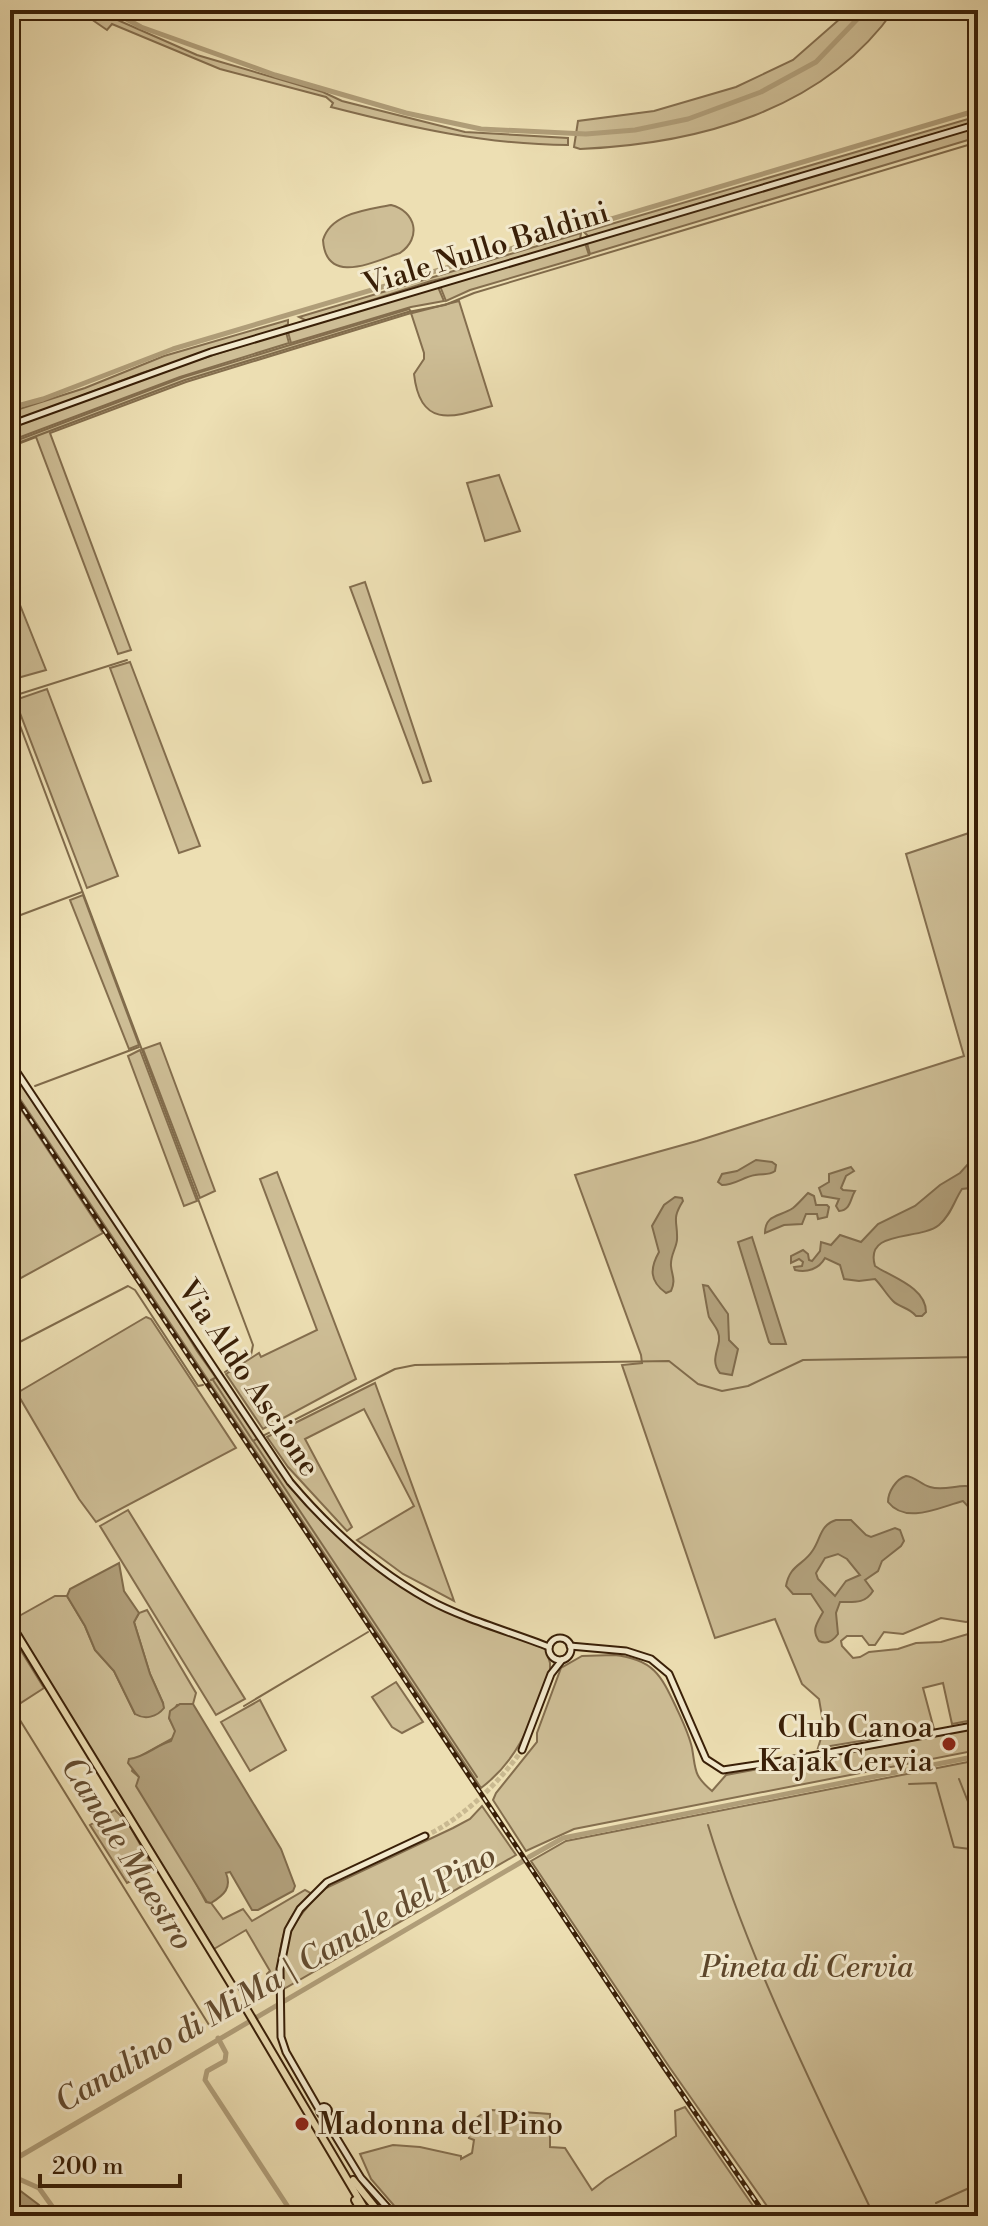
<svg xmlns="http://www.w3.org/2000/svg" width="988" height="2226" font-family="'Libre Bodoni',serif">
<style>
.green{fill:#cebe96;stroke:#846e4e;stroke-width:2}
.water{fill:#b09e79;stroke:#806b4b;stroke-width:2;fill-rule:evenodd}
.lines{fill:none;stroke-linecap:round;stroke-linejoin:round}
.stream{stroke:#806b4b;stroke-width:2}
.canal{stroke:#b09e79;stroke-width:5}
.secondary-tunnel{stroke:#c9b991;stroke-width:5;stroke-dasharray:5 2.5;stroke-linecap:butt}
.secondary-casing{stroke:#391f07;stroke-width:9}
.primary-casing{stroke:#391f07;stroke-width:10}
.secondary{stroke:#f3eace;stroke-width:5}
.primary{stroke:#eddfb3;stroke-width:6}
.rail-casing{stroke:#391f07;stroke-width:5}
.rail{stroke:#f3eace;stroke-width:2;stroke-dasharray:6;stroke-linecap:butt}
.poi-dot{fill:#8f2418;stroke:#f3eace;stroke-width:3}
.labels{text-anchor:middle;stroke-width:6;stroke-linejoin:round;paint-order:stroke}
.street-label{font-size:30px;fill:#391f07;stroke:#f3eace}
.poi-label{font-size:30px;fill:#391f07;stroke:#f3eace;text-anchor:end}
.park-label{font-size:30px;font-style:italic;fill:#5e472b;stroke:#f3eace}
.water-label{font-size:32px;font-style:italic;fill:#634b2f;stroke:#f3eace}
</style>
<rect width="100%" height="100%" fill="#eddfb3"/>
<filter id="stains"><feTurbulence type="fractalNoise" baseFrequency=".0025" numOctaves="4"/><feColorMatrix values="0 0 0 0 .2 0 0 0 0 .09 0 0 0 0 .02 0 0 0 .5 -.17"/></filter>
<radialGradient id="worn" r=".72"><stop offset=".6" stop-color="#630" stop-opacity="0"/><stop offset="1" stop-color="#630" stop-opacity=".3"/></radialGradient>
<g class="green">
<path d="M78 10H95L197 55 323 92 342 101 465 132 568 138V145C487 145 409 127 331 107L333 103 326 97 220 69 112 24 107 30Z"/>
<path d="M850 10H894C823 111 697 144 580 149L574 147 578 121 654 111 736 87 793 60Z"/>
<polygon points="978,116 978,121 589,237 584,232"/>
<polygon points="978,126 978,137 590,254 587,243"/>
<path d="M391 205C416 211 422 238 400 253 373 262 326 286 323 240 331 213 367 210 391 205Z"/>
<polygon points="581,233 580,240 467,273 431,281 307,321 299,317"/>
<polygon points="585,243 589,255 470,290 446,301 440,286"/>
<polygon points="438,287 444,301 411,307 291,343 288,332"/>
<path d="M459 301 492 406C451 418 420 428 414 374L424 359V353L411 313 186 382 50 433 131 650 118 654 36 437 10 447V443L184 377 409 309 412 313Z"/>
<polygon points="288,320 288,324 279,329 142,373 10,423 10,412 85,388 164,356"/>
<polygon points="286,332 289,343 180,377 10,441 10,428 166,370"/>
<polygon points="499,475 520,531 485,541 467,483"/>
<polygon points="10,580 46,670 14,679 10,667"/>
<polygon points="365,582 431,781 423,783 350,587"/>
<polygon points="130,662 200,846 179,853 110,668"/>
<polygon points="47,689 118,876 87,888 15,700"/>
<polygon points="978,830 978,1620 966,1622 941,1618 903,1634 884,1632 875,1645 869,1645 862,1636 847,1636 841,1641 842,1646 853,1658 860,1657 869,1652 898,1649 916,1643 941,1642 968,1634 978,1635 978,1719 952,1724 943,1683 923,1688 934,1729 818,1748 824,1728 819,1699 802,1684 775,1619 715,1638 622,1365 642,1363 641,1355 575,1175 697,1141 964,1056 906,854"/>
<polygon points="83,895 139,1045 129,1049 70,900"/>
<polygon points="160,1043 215,1191 200,1198 143,1049"/>
<polygon points="140,1050 197,1201 184,1206 128,1056"/>
<path d="M10 1067 167 1302 197 1351 298 1494 348 1546 393 1580 417 1595 546 1649 550 1663V1670C532 1717 523 1756 481 1788L10 1084Z"/>
<polygon points="10,1093 103,1233 10,1284"/>
<polygon points="277,1172 356,1379 263,1429 226,1374 259,1353 261,1357 317,1330 260,1179"/>
<polygon points="146,1317 151,1319 236,1448 96,1522 79,1499 17,1393"/>
<polygon points="375,1383 452,1595 454,1601 403,1574 357,1540 414,1506 364,1409 305,1439 352,1527 347,1531 288,1467 267,1437"/>
<polygon points="128,1510 245,1699 216,1715 100,1526"/>
<path d="M55 1596H67L85 1626 95 1650 114 1671 135 1714 163 1703 150 1674 134 1622 139 1613 147 1610 196 1693 193 1704 177 1705 169 1718 176 1731 175 1737 137 1758 132 1771 139 1777 206 1902 211 1903 223 1919 243 1909 252 1921 305 1890 312 1894C278 1921 281 1949 275 1988L267 1974 270 1971 246 1930 214 1949 12 1620Z"/>
<polygon points="10,1633 44,1688 16,1706 10,1696"/>
<path d="M614 1655C653 1659 661 1675 676 1707 682 1720 689 1734 692 1748 696 1770 693 1775 712 1791L726 1775 978 1728V1750L574 1829 526 1851 493 1800 496 1793 537 1742V1733L561 1668 582 1656Z"/>
<polygon points="396,1682 423,1722 402,1733 392,1727 372,1697"/>
<polygon points="260,1700 286,1750 250,1771 221,1722"/>
<polygon points="978,1760 978,2216 774,2216 670,2068 531,1861 566,1841"/>
<path d="M482 1806 516 1855 282 1990C281 1941 291 1920 326 1888L453 1828 470 1819Z"/>
<polygon points="115,1810 128,1823 154,1869 127,1883 90,1825"/>
<polygon points="685,2107 760,2216 558,2216 564,2209 555,2216 403,2216 371,2179 360,2154 393,2145 420,2147 461,2156 461,2159 472,2153 474,2140 469,2138 471,2122 486,2111 492,2110 550,2114 550,2147 565,2148 592,2190 606,2179 676,2136 675,2111"/>
</g>
<g class="water">
<path d="M978 1153V1187L962 1189C954 1201 951 1215 939 1225 919 1241 864 1229 875 1266 891 1277 926 1287 926 1312L922 1316H916C909 1307 900 1308 893 1301 886 1294 882 1286 875 1279L859 1281 844 1279 840 1265 825 1258C819 1269 807 1273 795 1270L794 1267 802 1266 803 1262 799 1259 791 1263V1256L803 1250 808 1254 809 1260 812 1261 820 1251 821 1242 831 1245 840 1235 861 1242 878 1224 915 1206 940 1185 960 1173Z"/>
<path d="M756 1160 772 1162 776 1165 775 1171C768 1176 764 1173 755 1175 743 1177 735 1185 722 1185L718 1182 722 1174 737 1171Z"/>
<path d="M851 1167 854 1171 846 1176 841 1188 843 1190 855 1191C850 1199 851 1210 839 1211L836 1206 839 1199 822 1196 819 1188 829 1182V1174Z"/>
<path d="M808 1193 814 1196 816 1205H827L829 1207 827 1217 818 1219 817 1214H806L802 1224 784 1225 765 1233C765 1214 780 1217 793 1208 798 1204 803 1198 808 1193Z"/>
<path d="M675 1197 682 1198 683 1201C671 1220 678 1221 677 1240 676 1249 670 1256 671 1266 672 1276 676 1280 671 1291L666 1293C649 1281 650 1268 659 1252L652 1226 664 1205Z"/>
<polygon points="752,1237 786,1344 771,1344 769,1342 738,1242"/>
<path d="M703 1285 708 1286 728 1314 729 1340 738 1349 732 1375 720 1373C711 1362 717 1353 719 1341 720 1330 714 1326 709 1317 708 1315 704 1289 703 1285Z"/>
<path d="M906 1476C916 1477 920 1484 930 1487 946 1492 961 1482 977 1488L978 1521 977 1516 963 1501C940 1507 906 1525 888 1502 888 1492 896 1479 906 1476Z"/>
<path d="M836 1520H851L866 1535 871 1537 895 1528 900 1530 904 1541 901 1546 882 1561 878 1571 865 1580 873 1591C865 1604 854 1602 840 1602L836 1613 838 1634C833 1641 827 1645 819 1641 811 1630 817 1623 823 1612L811 1594H793L786 1586C790 1564 803 1566 813 1550 821 1538 820 1525 836 1520ZM838 1554 847 1559 860 1575 846 1581 835 1596 818 1579 816 1573 825 1558Z"/>
<path d="M119 1563 124 1591 139 1613 134 1622 150 1674 163 1703 164 1708C157 1717 145 1720 135 1714L114 1671 95 1650 85 1626 67 1596 70 1589Z"/>
<path d="M180 1704H193L281 1849 295 1886 293 1891 258 1910H252L230 1872 226 1873C232 1888 224 1895 211 1903L207 1902 136 1786 139 1777 128 1763 129 1759C146 1757 156 1745 171 1741L175 1731 169 1718 170 1711Z"/>
<polygon points="10,2183 39,2205 46,2216 10,2216"/>
</g>
<g class="lines">
<g class="stream">
<polyline points="10,446 185,380 408,312 445,305 474,293 978,142"/>
<polyline points="10,697 127,660"/>
<polyline points="10,699 253,1345 251,1355 225,1372"/>
<polyline points="10,919 82,892"/>
<polyline points="35,1086 139,1047"/>
<polyline points="10,1347 128,1286 135,1290 198,1386 203,1385"/>
<polyline points="211,1380 215,1378"/>
<polyline points="213,1380 253,1441 395,1369 415,1365 669,1361 698,1384 722,1391 748,1386 803,1360 978,1357"/>
<polyline points="254,1442 477,1777"/>
<polyline points="10,1704 209,2025"/>
<polyline points="244,1706 368,1632"/>
<polyline points="959,1779 978,1827"/>
<polyline points="909,1784 936,1783 954,1847 978,1850"/>
<path d="M708 1825C749 1960 814 2089 874 2216"/>
<polyline points="936,2203 978,2184"/>
</g>
<g class="canal">
<polyline points="110,10 141,27 275,75 406,113 481,129 586,134 635,130 688,119 761,92 816,62 866,10"/>
<polyline points="10,408 43,399 173,349 978,110"/>
<polyline points="529,1857 563,1838 978,1756"/>
<polyline points="218,2038 226,2053 225,2061 207,2071 205,2080 294,2216"/>
<polyline points="10,2162 523,1861"/>
<polyline points="10,2175 39,2188 59,2216"/>
</g>
<path class="secondary-tunnel" d="M425 1836C462 1819 498 1784 522 1750"/>
<defs>
<g id="secondary">
<polyline points="10,425 211,352 978,124"/>
<path d="M10 1062 290 1482C329 1528 376 1571 429 1600 464 1619 511 1632 549 1647"/>
<circle cx="560" cy="1649" r="11"/>
<polyline points="570,1646 626,1651 651,1659 669,1674 706,1759 723,1770 801,1758 978,1725"/>
<polyline points="522,1750 551,1674 562,1660"/>
<circle cx="324" cy="2111" r="4.5"/>
<polyline points="320,2111 286,2052 281,2037 280,1969 288,1930 300,1909 327,1882 425,1836"/>
<polyline points="322,2114 361,2178 395,2216"/>
</g>
<g id="primary">
<polyline points="10,1623 247,2010 369,2216"/>
<polyline points="353,2180 382,2216"/>
<polyline points="355,2200 364,2216"/>
</g>
</defs>
<use href="#secondary" class="secondary-casing"/>
<use href="#primary" class="primary-casing"/>
<use href="#secondary" class="secondary"/>
<use href="#primary" class="primary"/>
<defs>
<polyline id="rail" points="10,1089 663,2066 766,2216"/>
</defs>
<use href="#rail" class="rail-casing"/>
<use href="#rail" class="rail"/>
</g>
<g class="poi-dot">
<circle cx="949" cy="1744" r="8"/>
<circle cx="302" cy="2124" r="8"/>
</g>
<g class="labels">
<g class="street-label">
<text transform="translate(486 248) rotate(-17)" y="10">Viale Nullo Baldini</text>
<text transform="translate(249 1378) rotate(56)" y="10">Via Aldo Ascione</text>
</g>
<g class="poi-label">
<text x="933" y="1737">Club Canoa<tspan x="933" dy="34">Kajak Cervia</tspan></text>
<text x="318" y="2134" text-anchor="start">Madonna del Pino</text>
</g>
<g class="park-label">
<text x="807" y="1977">Pineta di Cervia</text>
</g>
<g class="water-label">
<text transform="translate(128 1853) rotate(58)" y="11">Canale Maestro</text>
<text transform="translate(275 1978) rotate(-30)" y="11">Canalino di MiMa | Canale del Pino</text>
</g>
</g>
<rect width="988" height="2226" fill="none" stroke="#eddfb3" stroke-width="40"/>
<rect x="12" y="12" width="964" height="2202" fill="none" stroke="#391f07" stroke-width="4"/>
<rect x="20" y="20" width="948" height="2186" fill="none" stroke="#391f07" stroke-width="2"/>
<path d="M40 2174v12h140v-12" fill="none" stroke="#391f07" stroke-width="4"/>
<text x="52" y="2174" font-size="24" fill="#391f07" stroke="#f3eace" stroke-width="6" paint-order="stroke">200 m</text>
<rect width="100%" height="100%" filter="url(#stains)"/>
<rect width="100%" height="100%" fill="url(#worn)"/>
</svg>
